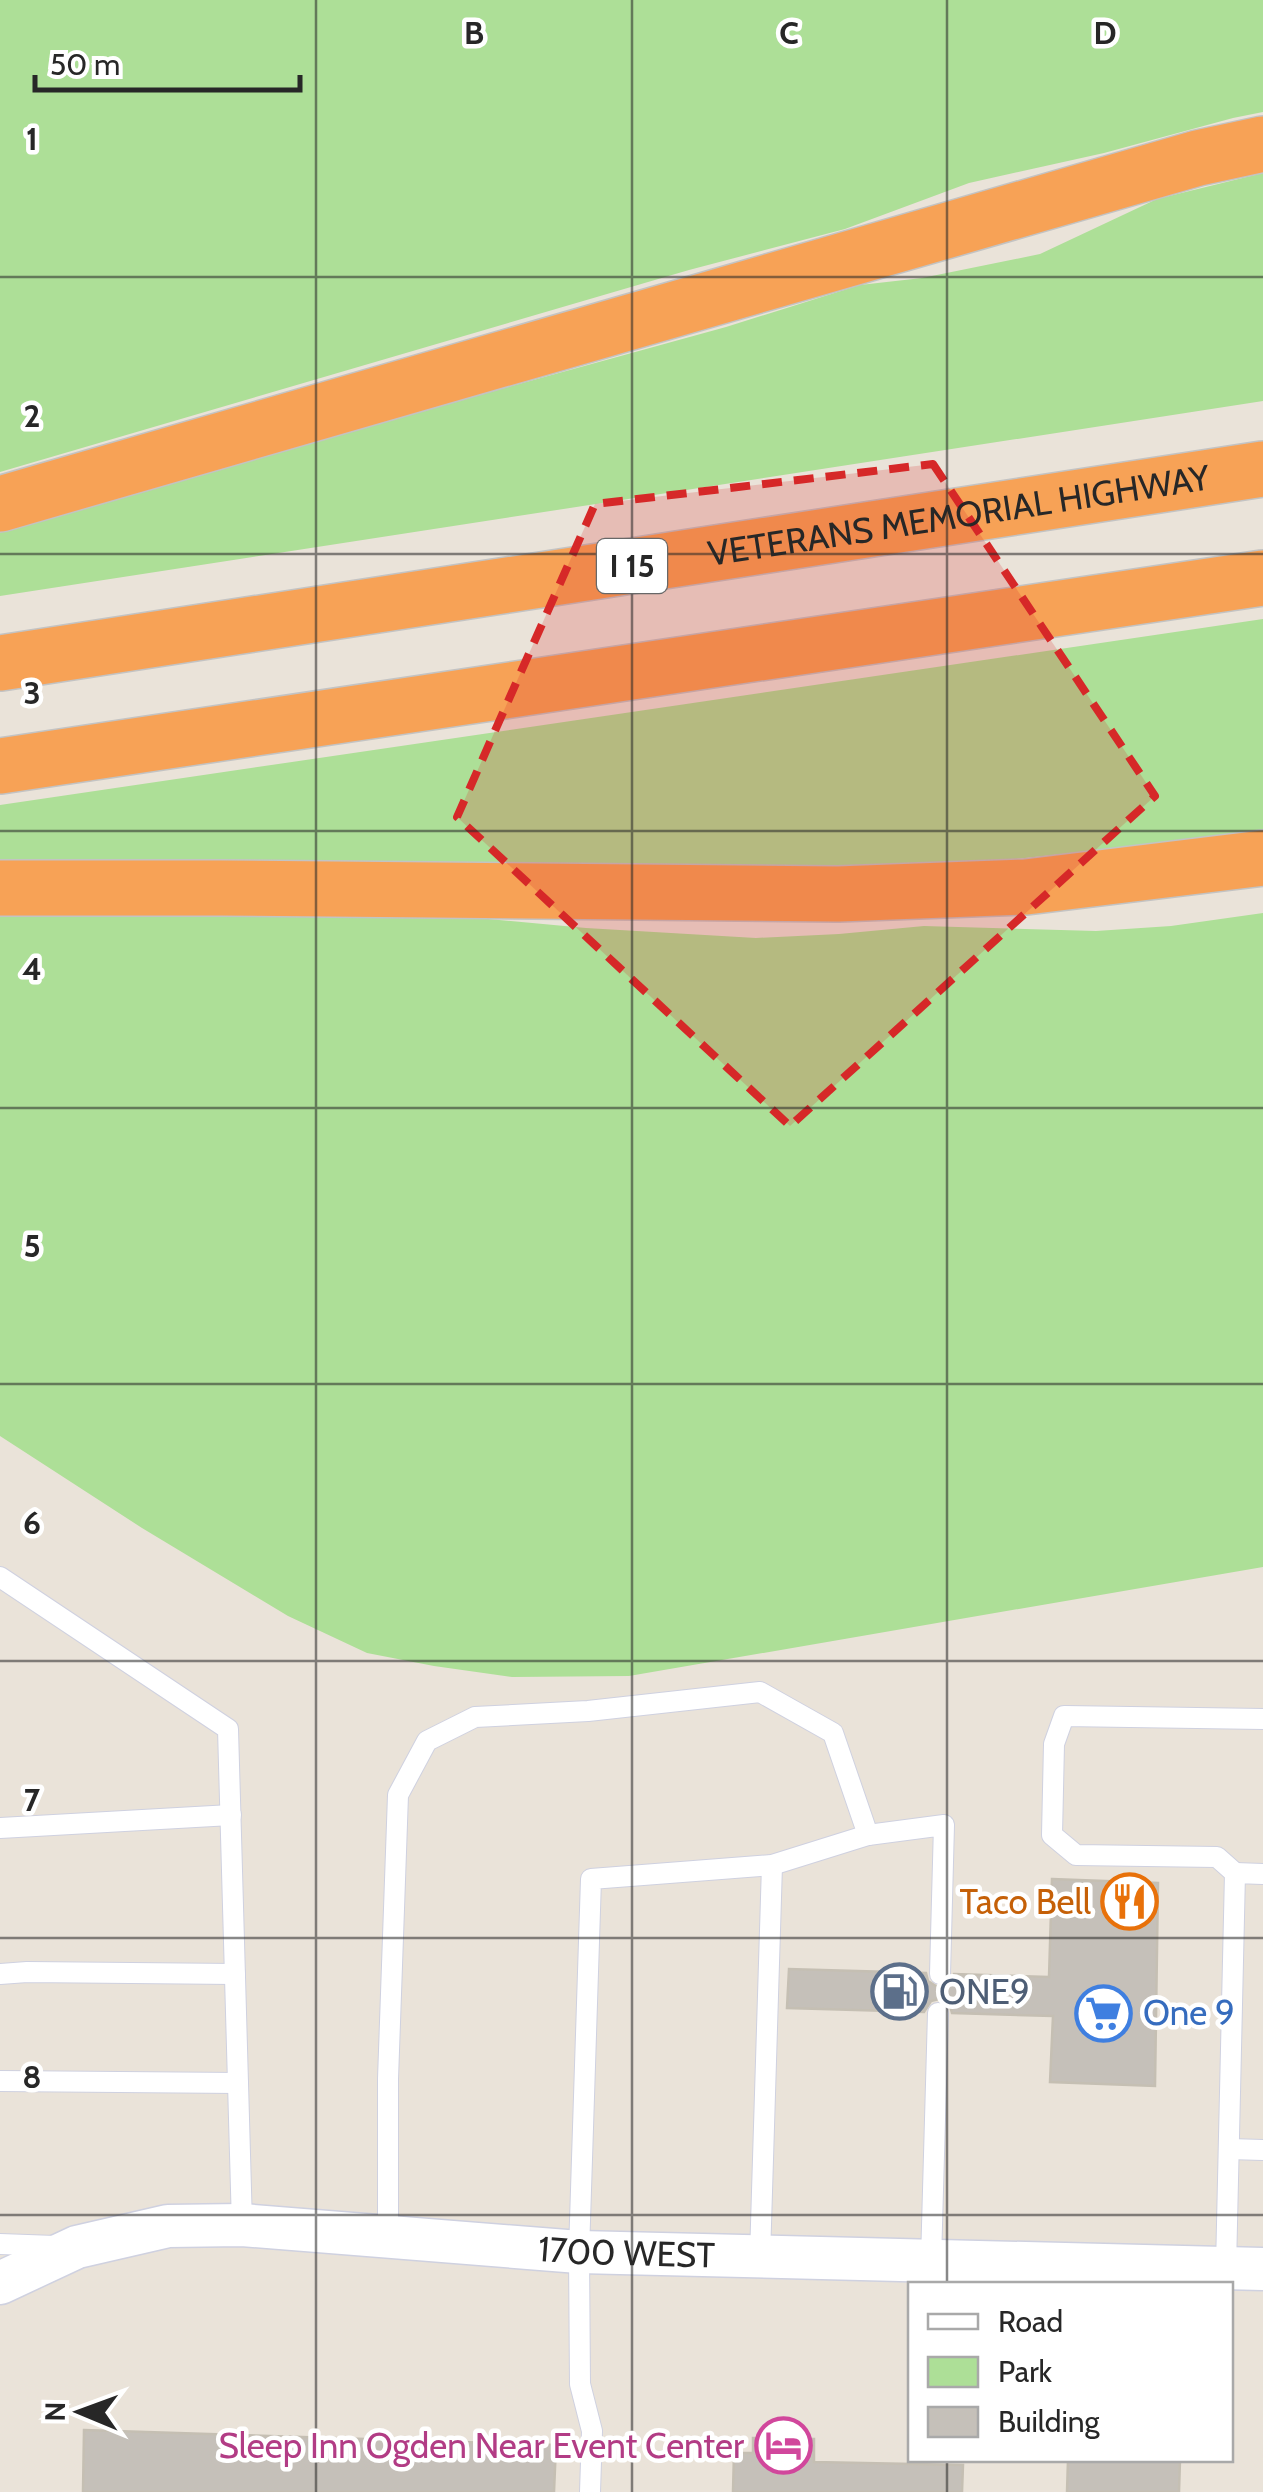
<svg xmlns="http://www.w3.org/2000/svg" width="1263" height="2492" font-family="Cabin,sans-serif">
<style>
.green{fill:#addf97}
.building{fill:#c5c0b9;stroke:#c5bfb3;stroke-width:2.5}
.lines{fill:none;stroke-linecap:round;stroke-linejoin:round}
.lane-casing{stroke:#cfd1e0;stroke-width:22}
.street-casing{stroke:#cfd1e0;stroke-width:45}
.highway-casing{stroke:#c3c3c3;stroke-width:58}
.lane{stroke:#fff;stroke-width:20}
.street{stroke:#fff;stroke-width:42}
.highway{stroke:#f7a256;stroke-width:55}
.marked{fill:#d62828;fill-opacity:0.2;stroke:#d62828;stroke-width:8;stroke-dasharray:20 12;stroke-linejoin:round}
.grid{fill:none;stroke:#272727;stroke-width:2.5;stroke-opacity:0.55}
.labels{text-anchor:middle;stroke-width:9;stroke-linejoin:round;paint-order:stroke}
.shield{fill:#fff;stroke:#686868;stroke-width:2.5}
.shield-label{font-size:32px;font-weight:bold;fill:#272727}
.street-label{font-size:35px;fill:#272727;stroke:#fff}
.food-label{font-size:35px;fill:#c56008;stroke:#fff;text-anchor:end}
.service-label{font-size:35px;fill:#4e5e75;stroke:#fff;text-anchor:start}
.shop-label{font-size:35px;fill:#366cbe;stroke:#fff;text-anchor:start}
.hotel-label{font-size:35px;fill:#b23c85;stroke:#fff;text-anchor:end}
.grid-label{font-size:32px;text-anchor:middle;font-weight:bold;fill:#272727;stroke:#fff;stroke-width:9;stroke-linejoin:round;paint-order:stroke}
</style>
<rect width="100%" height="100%" fill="#eae3d9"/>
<g class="green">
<polygon points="0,0 1263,0 1263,112 1233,118 1104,153 969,183 845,229 689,270 0,472"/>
<polygon points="1263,173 1263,401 0,596 0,527 726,327 860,285 922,278 1040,254 1157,199"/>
<polygon points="1263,619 1263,832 1008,860 873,871 0,869 0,805"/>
<polygon points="1263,913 1263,1567 629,1676 512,1677 434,1666 367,1653 288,1616 142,1528 0,1436 0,917 96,915 445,915 586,928 756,938 839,934 924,926 1096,931 1171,926"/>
</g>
<g class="building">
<polygon points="1052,1879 1158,1883 1155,2086 1050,2082 1053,2016 952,2013 950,2006 939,1999 931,2001 924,2012 787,2008 789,1969 926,1973 928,1981 939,1988 947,1986 954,1974 1049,1977"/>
<polygon points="84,2430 556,2445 554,2492 83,2492"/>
<polygon points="753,2438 814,2439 814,2462 963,2465 962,2492 733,2492 734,2453 753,2453"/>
<polygon points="1068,2460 1180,2460 1179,2492 1067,2492"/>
</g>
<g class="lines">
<defs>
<g id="lane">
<polyline points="0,1577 228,1729 242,2225"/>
<polyline points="0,1828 231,1815"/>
<polyline points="1235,1873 1217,1857 1076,1855 1052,1835 1054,1744 1064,1716 1263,1719"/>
<polyline points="0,1974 27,1972 235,1974"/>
<polyline points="0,2081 238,2083"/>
<polyline points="1229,2149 1263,2150"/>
<polyline points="388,2236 388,2079 398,1795 427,1741 475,1717 588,1711 760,1692 833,1733 868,1835"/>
<polyline points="0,2244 55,2246"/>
<polyline points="760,2257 772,1865"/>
<polyline points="931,2261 938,2013"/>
<polyline points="1226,2268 1235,1873 1263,1874"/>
<polyline points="590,2492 592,2431 580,2384 579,2252 591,1879 772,1865 868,1835 944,1825 940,1974"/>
</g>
<g id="street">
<path id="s1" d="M0 2283 77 2247 168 2226 242 2225 579 2252 1263 2269"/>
</g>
<g id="highway">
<polyline points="0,504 1198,158 1263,144"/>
<path id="s2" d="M0 663 1263 469"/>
<polyline points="0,766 1263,578"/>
<polyline points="0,888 221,888 838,894 1026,887 1263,858"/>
</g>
</defs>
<use href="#lane" class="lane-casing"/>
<use href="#street" class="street-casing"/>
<use href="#highway" class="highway-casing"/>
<use href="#lane" class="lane"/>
<use href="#street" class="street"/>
<use href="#highway" class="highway"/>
</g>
<path class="marked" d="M933 464 1155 796 790 1126 457 817 595 504Z"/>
<path class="grid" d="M316 0V2492M632 0V2492M947 0V2284M0 277H1263M0 554H1263M0 831H1263M0 1108H1263M0 1384H1263M0 1661H1263M0 1938H1263M0 2215H1263M947 2460V2492"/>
<defs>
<symbol id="restaurant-ring" viewBox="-11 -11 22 22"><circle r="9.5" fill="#fff" stroke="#e8710a" stroke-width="1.5"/><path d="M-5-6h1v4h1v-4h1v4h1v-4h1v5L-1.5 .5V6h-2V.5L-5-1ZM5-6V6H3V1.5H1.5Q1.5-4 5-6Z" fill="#e8710a"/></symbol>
<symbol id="fuel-ring" viewBox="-11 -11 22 22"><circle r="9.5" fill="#fff" stroke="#5c6f8a" stroke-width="1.5"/><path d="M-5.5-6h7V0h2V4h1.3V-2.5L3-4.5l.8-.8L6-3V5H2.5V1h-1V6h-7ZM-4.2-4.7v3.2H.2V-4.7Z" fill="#5c6f8a"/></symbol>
<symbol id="supermarket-ring" viewBox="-11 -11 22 22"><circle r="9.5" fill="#fff" stroke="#3f7fe0" stroke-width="1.5"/><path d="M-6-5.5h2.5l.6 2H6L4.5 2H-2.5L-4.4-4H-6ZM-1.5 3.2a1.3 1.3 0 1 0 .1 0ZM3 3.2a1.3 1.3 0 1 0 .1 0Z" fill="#3f7fe0"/></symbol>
<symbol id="hotel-ring" viewBox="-11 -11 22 22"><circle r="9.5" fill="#fff" stroke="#d1479c" stroke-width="1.5"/><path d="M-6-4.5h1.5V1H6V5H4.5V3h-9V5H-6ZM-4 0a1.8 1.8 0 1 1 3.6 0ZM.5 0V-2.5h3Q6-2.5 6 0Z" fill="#d1479c"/></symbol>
</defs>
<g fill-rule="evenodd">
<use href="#restaurant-ring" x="1098" y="1870" width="63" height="63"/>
<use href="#fuel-ring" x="868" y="1960" width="63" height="63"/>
<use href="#supermarket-ring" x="1072" y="1982" width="63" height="63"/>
<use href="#hotel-ring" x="752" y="2414" width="63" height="63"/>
</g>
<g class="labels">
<rect class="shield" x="597" y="539" width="70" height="54" rx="8"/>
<g class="shield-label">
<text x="632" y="577">I 15</text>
</g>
<g class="street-label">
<text dy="12" stroke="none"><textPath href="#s2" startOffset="970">VETERANS MEMORIAL HIGHWAY</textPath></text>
<text dy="12" stroke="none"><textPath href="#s1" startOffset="638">1700 WEST</textPath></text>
</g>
<g class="food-label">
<text x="1091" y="1914">Taco Bell</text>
</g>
<g class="service-label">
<text x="939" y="2004">ONE9</text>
</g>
<g class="shop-label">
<text x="1143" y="2025">One 9</text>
</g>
<g class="hotel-label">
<text x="744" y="2458">Sleep Inn Ogden Near Event Center</text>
</g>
</g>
<g class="grid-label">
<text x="474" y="44">B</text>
<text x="789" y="44">C</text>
<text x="1105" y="44">D</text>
<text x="32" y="150">1</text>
<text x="32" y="427">2</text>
<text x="32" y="704">3</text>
<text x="32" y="980">4</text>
<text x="32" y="1257">5</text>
<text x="32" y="1534">6</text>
<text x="32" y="1811">7</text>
<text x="32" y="2088">8</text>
</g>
<rect x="908" y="2282" width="325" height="180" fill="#ffffff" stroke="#a9a9a9" stroke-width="2.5"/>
<rect x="928" y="2314" width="50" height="15" fill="#ffffff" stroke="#a9a9a9" stroke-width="2.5"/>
<text x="998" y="2332" font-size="30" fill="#272727">Road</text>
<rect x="928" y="2357" width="50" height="30" fill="#addf97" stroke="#a9a9a9" stroke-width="2.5"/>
<text x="998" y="2382" font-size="30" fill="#272727">Park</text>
<rect x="928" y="2407" width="50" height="30" fill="#c5c0b9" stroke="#a9a9a9" stroke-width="2.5"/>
<text x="998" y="2432" font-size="30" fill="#272727">Building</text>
<g transform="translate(80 2412) rotate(271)" stroke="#ffffff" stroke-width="8" paint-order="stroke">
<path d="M0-8L18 38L0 25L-18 38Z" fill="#272727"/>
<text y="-15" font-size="28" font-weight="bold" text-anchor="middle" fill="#272727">N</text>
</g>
<path d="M35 75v15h265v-15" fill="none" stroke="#272727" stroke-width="5"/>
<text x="50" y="75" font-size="30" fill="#272727" stroke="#ffffff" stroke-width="8" paint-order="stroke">50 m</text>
</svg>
